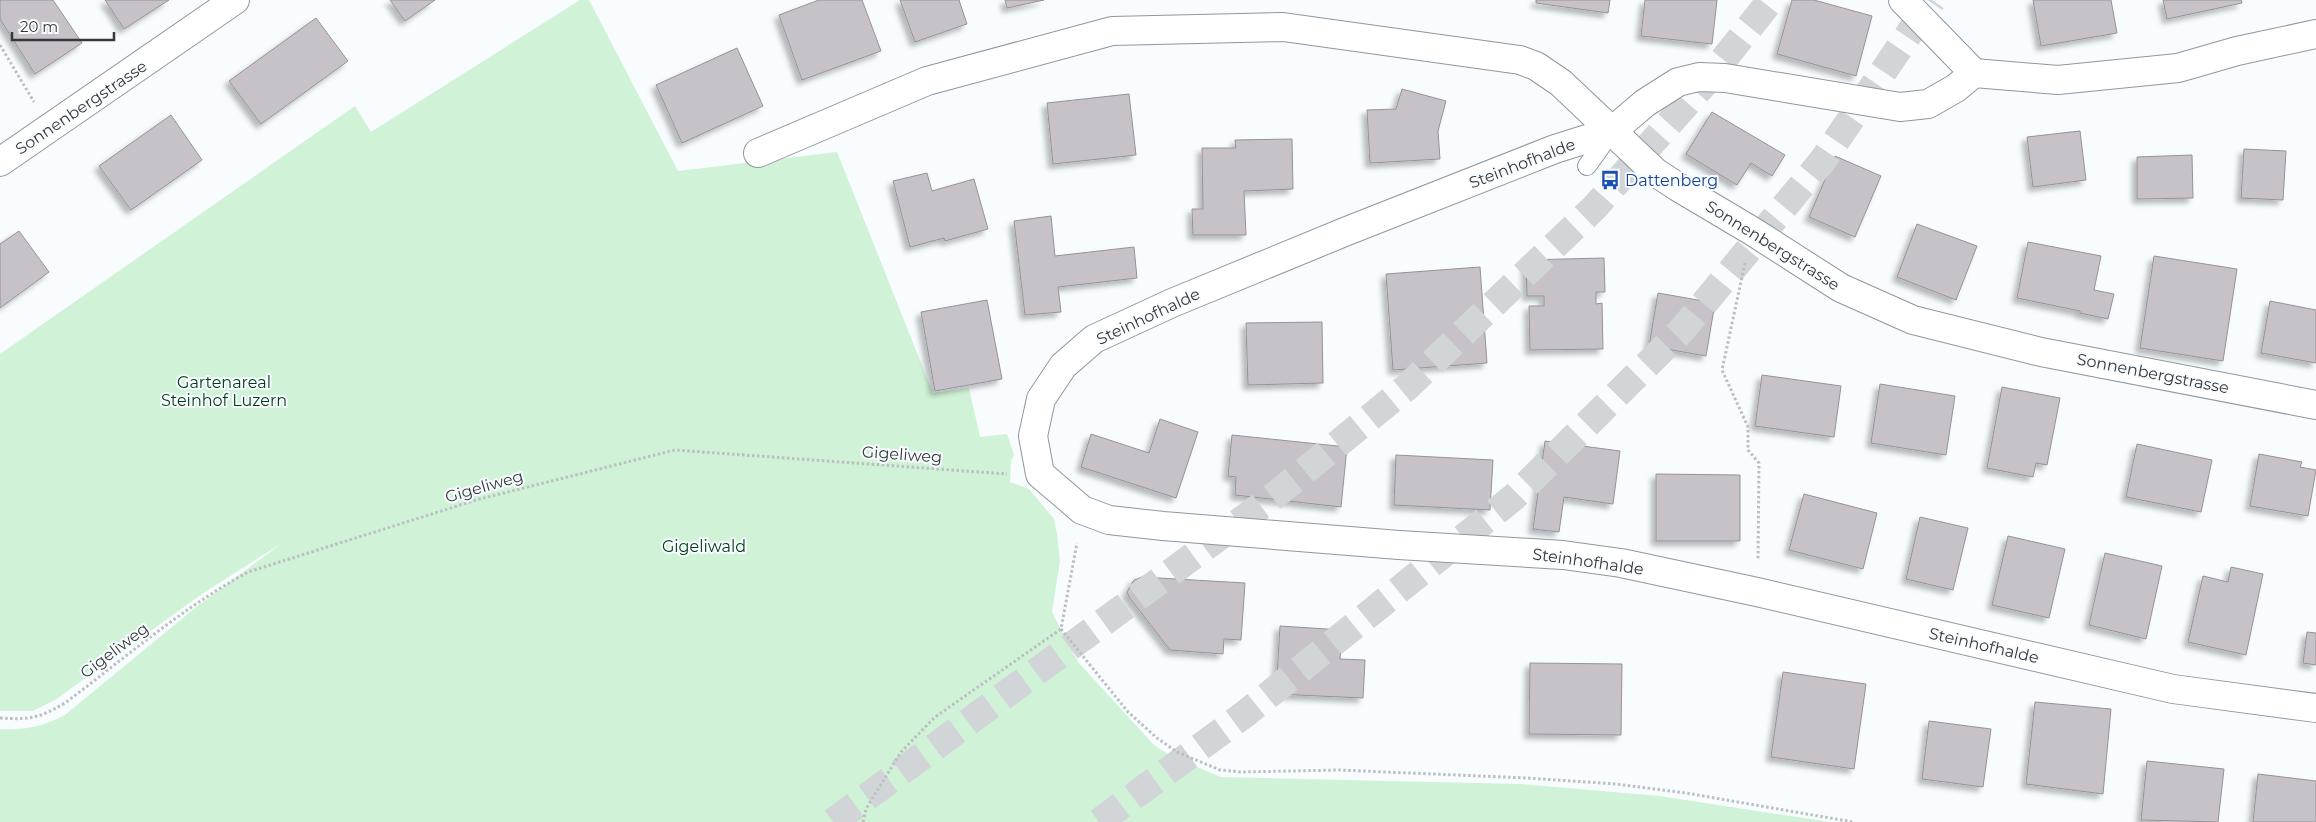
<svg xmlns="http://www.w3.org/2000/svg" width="2316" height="822" font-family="Montserrat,sans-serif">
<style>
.green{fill:#d0f2d6}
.building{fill:#c7c1ca;stroke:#97929a;filter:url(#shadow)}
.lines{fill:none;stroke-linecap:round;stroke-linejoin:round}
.highway-tunnel{stroke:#d1d5d8;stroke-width:28;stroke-dasharray:28 14;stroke-linecap:butt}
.lane-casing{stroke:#8f979e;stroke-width:20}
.street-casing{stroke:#8f979e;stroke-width:30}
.path{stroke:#bcbfc2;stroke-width:3;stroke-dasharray:2.5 2.5;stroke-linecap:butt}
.lane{stroke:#fff;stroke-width:18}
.street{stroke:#fff;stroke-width:28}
.labels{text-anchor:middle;stroke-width:4;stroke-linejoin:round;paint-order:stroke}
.street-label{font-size:16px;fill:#36393c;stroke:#f8fcff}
.transit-label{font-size:16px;fill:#164399;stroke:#f8fcff;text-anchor:start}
.park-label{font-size:16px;fill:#003c17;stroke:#f8fcff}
</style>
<defs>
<filter id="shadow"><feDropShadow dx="-4.5" dy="4.5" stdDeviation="2.5" flood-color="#0004"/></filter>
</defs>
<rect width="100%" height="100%" fill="#f8fcff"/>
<path class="green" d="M580 0H589L678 171 837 152 933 393 969 388 980 437 1007 434 1014 455 1011 461 1010 482 1029 489 1054 519 1057 534 1060 561 1052 612 1078 662 1154 745 1171 756 1221 777 1521 784 1659 796 1830 822H0V729C27 730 41 727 65 715L195 608 282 543 202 594 55 700 33 711H0V354L355 106 371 132Z"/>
<g class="building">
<polygon points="0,0 53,0 82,43 35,74 0,19"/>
<polygon points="105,0 169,0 124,29"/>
<polygon points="390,0 435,0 405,21"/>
<polygon points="819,0 862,0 881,51 802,80 779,15"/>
<polygon points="900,0 959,0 967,24 915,42"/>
<polygon points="1005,0 1044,0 1007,8"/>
<polygon points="1536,0 1610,0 1608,13 1536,3"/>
<polygon points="1645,0 1717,0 1712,44 1641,36"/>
<polygon points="1792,0 1814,0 1872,16 1856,76 1777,54"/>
<polygon points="2033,0 2111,0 2117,33 2041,46"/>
<polygon points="2163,0 2241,0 2242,3 2167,19"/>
<polygon points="316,18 348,61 261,124 229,81"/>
<polygon points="737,48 763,106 682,143 656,85"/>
<polygon points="1402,89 1446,101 1438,131 1440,159 1370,163 1367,110 1396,109"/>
<polygon points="1129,94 1136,155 1053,164 1047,103"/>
<polygon points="1712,112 1785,155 1772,176 1751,163 1737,185 1686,154"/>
<polygon points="171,115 202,160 131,210 99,166"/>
<polygon points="2080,131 2086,180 2033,187 2027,137"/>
<polygon points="1292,139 1293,189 1244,191 1246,235 1193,235 1192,209 1203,209 1202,148 1236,148 1235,140"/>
<polygon points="2244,149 2286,151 2283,200 2241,198"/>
<polygon points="2192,155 2193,198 2137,199 2137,157"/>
<polygon points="1835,156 1881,176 1855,237 1809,217"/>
<polygon points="927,173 932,191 974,179 988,229 945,241 944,238 910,247 893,181"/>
<polygon points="1051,216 1055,256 1134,247 1137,278 1058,287 1061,312 1025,315 1014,221"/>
<polygon points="1917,224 1977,246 1956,300 1897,277"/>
<polygon points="19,231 49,272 0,308 0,244"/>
<polygon points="2028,242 2101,256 2094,290 2114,294 2108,319 2080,313 2080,311 2017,298"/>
<polygon points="2154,256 2237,269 2223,361 2140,348"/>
<polygon points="1604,258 1605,292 1596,292 1596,304 1602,303 1603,349 1530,350 1529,306 1544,306 1544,296 1527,296 1526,260"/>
<polygon points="1480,267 1487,363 1393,370 1386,274"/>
<polygon points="1658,293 1715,303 1706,356 1649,346"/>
<polygon points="987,300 1002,379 935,391 921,312"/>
<polygon points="2270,301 2316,310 2316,363 2261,353"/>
<polygon points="1322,322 1323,383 1248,385 1246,323"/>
<polygon points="1762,375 1841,386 1834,437 1755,426"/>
<polygon points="1880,384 1955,396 1946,455 1871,443"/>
<polygon points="2002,387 2060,398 2047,465 2036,463 2033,477 1987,468"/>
<polygon points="1160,419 1198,432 1176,498 1081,467 1091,434 1149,453"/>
<polygon points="1232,435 1347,447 1341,507 1235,495 1236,477 1228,476"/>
<polygon points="1545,441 1620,451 1613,504 1564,497 1559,532 1533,529"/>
<polygon points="2137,444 2212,460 2201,512 2126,497"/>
<polygon points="2259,454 2302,462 2300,467 2316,470 2308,516 2250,506"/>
<polygon points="1396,455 1493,460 1490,510 1394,505"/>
<polygon points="1656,474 1740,475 1740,541 1656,541"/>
<polygon points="1804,494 1877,513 1863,569 1789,550"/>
<polygon points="1920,517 1968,528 1953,590 1906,579"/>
<polygon points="2008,536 2065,549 2049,618 1992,605"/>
<polygon points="2105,553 2162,566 2146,639 2089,625"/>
<polygon points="2231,567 2263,574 2246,655 2188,642 2203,576 2228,582"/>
<polygon points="1142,577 1245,583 1241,640 1224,639 1223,654 1170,650 1129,597 1127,592 1134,580"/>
<polygon points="1280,626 1342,630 1340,659 1365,660 1363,698 1276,694"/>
<polygon points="2307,632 2316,633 2316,665 2303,663"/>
<polygon points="1530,663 1622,664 1621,735 1529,734"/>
<polygon points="1783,672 1866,684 1854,769 1771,757"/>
<polygon points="2035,702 2111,709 2103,794 2026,784"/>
<polygon points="1929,721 1991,729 1983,787 1922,779"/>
<polygon points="2147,761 2224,769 2218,822 2141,820"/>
<polygon points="2258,774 2316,781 2316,822 2253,822"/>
</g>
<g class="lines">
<g class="highway-tunnel">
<polyline points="833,822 1273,497 1406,388 1594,208 1704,84 1771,0"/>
<polyline points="1099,822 1245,714 1514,497 1682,330 1823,160 1932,0"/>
</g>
<defs>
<polyline id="lane" points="1587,166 1612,131"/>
<g id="street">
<polyline points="1903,0 1974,73"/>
<polyline points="1974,73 1956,88 1928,104 1900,107 1725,78 1699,77 1678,82 1645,103 1612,131 1555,149 1347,231 1172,303 1094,339 1063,366 1041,399 1033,436 1040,474 1082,510 1109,520 1163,526 1399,545 1563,555 1621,563 1757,592 2173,689 2316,708"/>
<polyline points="1974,73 2058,80 2178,68 2237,51 2316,34"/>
<polyline points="758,153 927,81 1112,31 1283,27 1520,60 1536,66 1561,83 1655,172 1678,187 1752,231 1841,288 1913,320 2041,352 2316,405"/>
<polyline points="0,162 235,0"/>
</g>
</defs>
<use href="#lane" class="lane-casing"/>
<use href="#street" class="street-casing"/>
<g class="path">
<polyline points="0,45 34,102"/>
<polyline points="1745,263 1722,370 1748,427 1748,450 1759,463 1758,560"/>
<polyline points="1061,629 1128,712 1157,738 1177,752 1220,770 1242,772 1339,770 1527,778 1616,784 1686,793 1853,822"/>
<path d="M0 718C30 720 39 718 65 703 125 658 182 608 248 572L476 500 675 450 1007 474"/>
<polyline points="863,822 866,809 901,752 935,717 1061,629 1077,543"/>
</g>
<use href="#lane" class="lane"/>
<use href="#street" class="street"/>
</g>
<defs>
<symbol id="bus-bare" viewBox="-9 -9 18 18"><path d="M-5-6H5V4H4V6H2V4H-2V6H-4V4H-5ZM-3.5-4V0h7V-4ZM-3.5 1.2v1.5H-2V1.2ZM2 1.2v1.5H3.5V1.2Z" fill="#1a4fb4" stroke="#f8fcff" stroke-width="2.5" paint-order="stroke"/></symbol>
</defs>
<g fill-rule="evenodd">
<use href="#bus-bare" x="1596" y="166" width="28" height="28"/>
</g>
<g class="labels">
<g class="street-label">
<text transform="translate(81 107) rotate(-34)" y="6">Sonnenbergstrasse</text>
<text transform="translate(1522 163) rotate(-21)" y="6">Steinhofhalde</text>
<text transform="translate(1773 245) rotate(32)" y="6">Sonnenbergstrasse</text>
<text transform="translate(1148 316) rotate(-25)" y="6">Steinhofhalde</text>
<text transform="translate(2153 373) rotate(11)" y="6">Sonnenbergstrasse</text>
<text transform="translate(902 454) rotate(4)" y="6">Gigeliweg</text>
<text transform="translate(484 486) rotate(-16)" y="6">Gigeliweg</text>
<text transform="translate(1588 561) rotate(8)" y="6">Steinhofhalde</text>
<text transform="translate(1984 645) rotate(13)" y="6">Steinhofhalde</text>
<text transform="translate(114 650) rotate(-37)" y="6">Gigeliweg</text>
</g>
<g class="transit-label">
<text x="1625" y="186">Dattenberg</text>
</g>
<g class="park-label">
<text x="224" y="388">Gartenareal<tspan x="224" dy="18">Steinhof Luzern</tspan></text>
<text x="704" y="552">Gigeliwald</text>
</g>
</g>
<path d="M12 32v8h102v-8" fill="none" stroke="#36393c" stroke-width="2.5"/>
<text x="20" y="32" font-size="15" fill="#36393c" stroke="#f8fcff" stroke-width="4" paint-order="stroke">20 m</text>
</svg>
